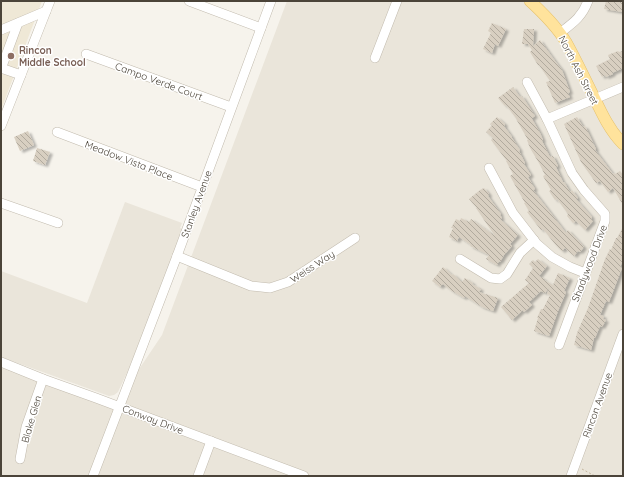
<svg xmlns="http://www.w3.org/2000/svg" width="624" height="477" font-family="Quicksand,sans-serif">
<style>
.residential{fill:#eae5da}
.education{fill:#efe8d6}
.building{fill:url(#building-back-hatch);filter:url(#shadow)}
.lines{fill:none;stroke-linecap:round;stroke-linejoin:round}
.minor-casing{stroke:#c2bbae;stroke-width:10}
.major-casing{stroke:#e6c16a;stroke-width:12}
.path{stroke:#c4b79f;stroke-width:1;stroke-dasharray:2 2;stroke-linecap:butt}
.minor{stroke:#fff;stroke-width:9}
.major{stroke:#ffe39c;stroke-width:11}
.education-dot{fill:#8d6e63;stroke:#fff;stroke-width:1.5}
.labels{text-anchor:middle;stroke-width:3;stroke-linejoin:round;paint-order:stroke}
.education-label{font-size:10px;font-weight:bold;fill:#785e54;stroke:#fff;text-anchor:start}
.street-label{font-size:10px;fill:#4b4439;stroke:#fff}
</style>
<defs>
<pattern id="building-back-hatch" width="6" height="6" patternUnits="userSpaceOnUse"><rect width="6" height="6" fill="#d8cfc1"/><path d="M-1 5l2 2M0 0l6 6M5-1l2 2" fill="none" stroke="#b1aa9e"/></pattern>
<filter id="shadow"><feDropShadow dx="3" dy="2" stdDeviation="1" flood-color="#0004"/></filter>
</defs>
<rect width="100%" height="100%" fill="#f6f3ec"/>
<g class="residential">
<polygon points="287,1 623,1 623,476 1,476 1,362 118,406 125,390 162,335"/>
<polygon points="125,202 182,223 180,228 183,229 130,366 118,392 114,395 109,396 1,357 1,271 87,303"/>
</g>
<polygon class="education" points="1,1 42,1 1,110"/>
<g class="building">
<polygon points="606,1 623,2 622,12 604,9"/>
<polygon points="492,23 506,29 498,46 495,44 492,53 483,49 491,33 488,31"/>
<polygon points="524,29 534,29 533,46 540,40 555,61 562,70 570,92 568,93 570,97 555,103 546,82 550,81 539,65 538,65 530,52 532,50 528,44 522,44"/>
<polygon points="618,51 619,52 623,51 623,68 612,73 613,74 606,77 605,75 602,77 596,66 610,59 608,55"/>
<polygon points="513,87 520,97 522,96 535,116 532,118 532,119 540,133 543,140 542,141 550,157 553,156 558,166 556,167 563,182 564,182 570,192 572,190 578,198 576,199 592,217 591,219 593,221 585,230 576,221 573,223 567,216 568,214 557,199 555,200 549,191 551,190 543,176 545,175 539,163 530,148 527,140 528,140 515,117 506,105 505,106 498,98"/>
<polygon points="497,117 505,124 504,126 512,137 512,138 520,150 519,151 525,163 524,164 531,175 528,177 535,189 533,190 566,233 568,230 584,247 580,252 578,251 574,256 565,248 562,251 555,244 543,229 541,230 527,212 529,211 524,203 525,203 510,176 513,174 506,161 507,161 491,140 493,138 486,132 492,125 490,124"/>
<polygon points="577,117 583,127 585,126 596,149 595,150 613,174 614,173 615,174 620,171 623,175 623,205 613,188 608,192 600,181 596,183 581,162 564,124"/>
<polygon points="28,131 34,145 20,151 14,137"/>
<polygon points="37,148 50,152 45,165 33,161"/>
<polygon points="484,188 489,194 488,196 501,214 500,215 502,218 500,219 518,235 510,244 512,246 504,255 500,262 499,261 497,265 486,259 489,255 470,246 471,245 459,237 457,241 449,237 453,228 451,228 456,219 460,221 461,218 469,222 471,219 495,236 476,208 477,208 469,199 480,190"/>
<polygon points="623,227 623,260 620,267 622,268 609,302 606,301 600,315 604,316 603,319 606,320 602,327 600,326 595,338 594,338 591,350 574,345 577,333 588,308 605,259 610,249 611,250 616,238 617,238"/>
<polygon points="538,259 547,266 539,276 544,279 544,280 553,285 558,273 570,278 564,291 566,292 558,311 549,336 534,331 538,318 537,318 541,309 543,309 550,295 547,294 549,288 545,293 541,291 529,302 532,305 524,312 523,310 512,320 501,307 529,283 525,280 533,268 529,264 533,260 535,262"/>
<polygon points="443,267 452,275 453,274 462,282 465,278 473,283 472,284 481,289 479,292 498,298 493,311 482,307 465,296 464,298 452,291 443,284 440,287 432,281"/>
</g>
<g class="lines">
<defs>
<g id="minor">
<polyline points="189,1 261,28"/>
<polyline points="1,30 46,11"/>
<path d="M560 33C573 23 582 17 588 1"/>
<polyline points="86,54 231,107"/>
<polyline points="375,58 397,1"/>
<polyline points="1,68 21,75"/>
<polyline points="1,69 18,23"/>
<polyline points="527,82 547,119 572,173 584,190 605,214 605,221 559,345"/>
<polyline points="547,119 623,87"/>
<polyline points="1,126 50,1"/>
<polyline points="57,132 202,187"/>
<polyline points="489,168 513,213 537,244 552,257 570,267 585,273"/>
<polyline points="1,203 58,223"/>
<polyline points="177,256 251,286 270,288 288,282 355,238"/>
<polyline points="460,259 491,278 500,279 507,274 520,253 534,240"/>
<polyline points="1,362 43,379 96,398 304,476"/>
<polyline points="20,459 26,427 43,379"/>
<polyline points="93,476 177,256 271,1"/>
<polyline points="198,476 211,441"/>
<polyline points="571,476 623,334"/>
</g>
<path id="major" d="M530 1C543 13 557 27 566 42 576 60 585 79 594 97 602 114 610 131 623 144"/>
</defs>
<use href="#minor" class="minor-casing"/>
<use href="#major" class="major-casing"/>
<polyline class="path" points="582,469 595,476"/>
<use href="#minor" class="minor"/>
<use href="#major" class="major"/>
</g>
<circle class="education-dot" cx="11" cy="56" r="4"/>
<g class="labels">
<g class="education-label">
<text x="19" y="54">Rincon<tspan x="19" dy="12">Middle School</tspan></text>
</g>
<g class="street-label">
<text transform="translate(579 70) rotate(63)" y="4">North Ash Street</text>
<text transform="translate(159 81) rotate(20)" y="4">Campo Verde Court</text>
<text transform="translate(129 160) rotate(21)" y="4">Meadow Vista Place</text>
<text transform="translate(196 204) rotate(-70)" y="4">Stanley Avenue</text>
<text transform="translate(589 263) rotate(-69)" y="4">Shadywood Drive</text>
<text transform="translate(312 266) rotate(-33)" y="4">Weiss Way</text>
<text transform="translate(597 405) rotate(-70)" y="4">Rincon Avenue</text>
<text transform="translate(31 419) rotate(-74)" y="4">Blake Glen</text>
<text transform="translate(153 419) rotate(21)" y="4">Conway Drive</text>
</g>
</g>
<rect width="624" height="477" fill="none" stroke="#4b4439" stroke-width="4"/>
</svg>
